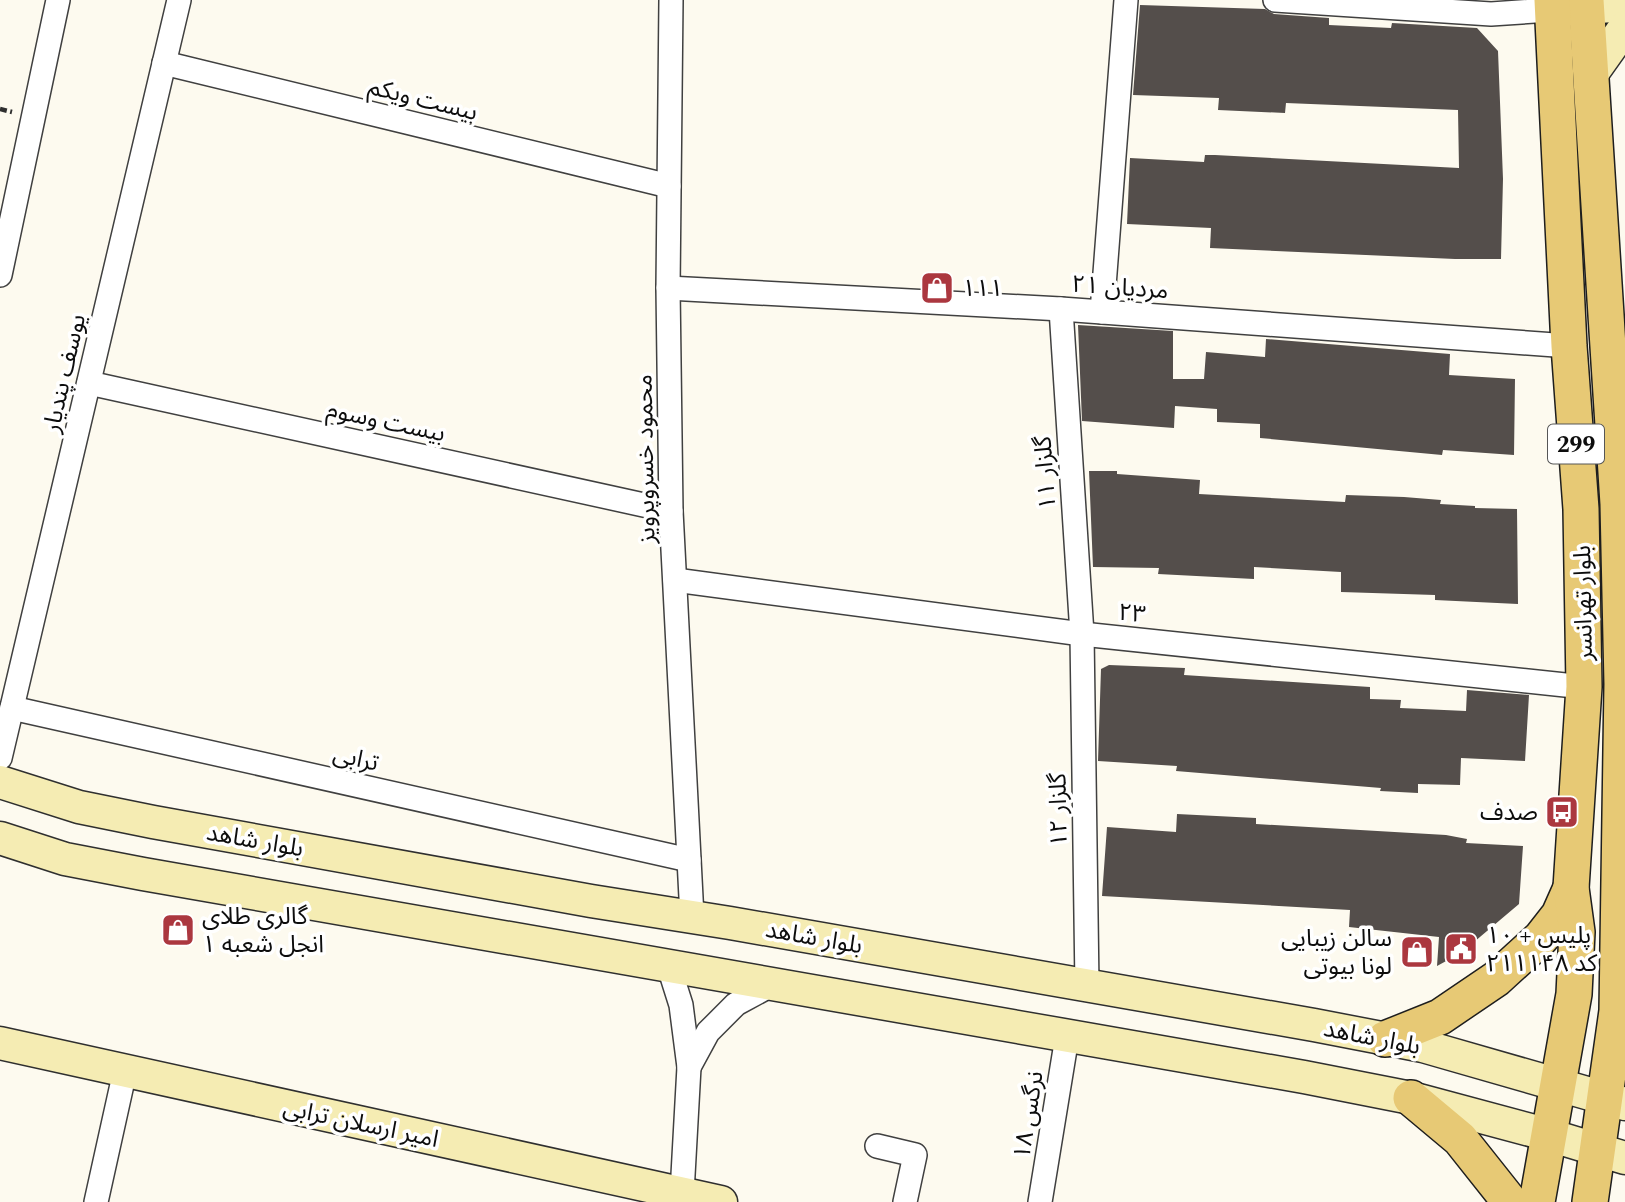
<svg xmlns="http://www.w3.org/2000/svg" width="1625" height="1202" font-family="Spectral,'Noto Sans Arabic',serif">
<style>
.building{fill:#544e4b}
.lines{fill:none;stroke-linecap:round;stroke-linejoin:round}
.street-casing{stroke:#404040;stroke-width:26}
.secondary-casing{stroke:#2f2f2f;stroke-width:35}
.primary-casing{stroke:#1e1e1e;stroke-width:38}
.path{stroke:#2f2f2f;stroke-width:4.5;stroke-dasharray:7 3.5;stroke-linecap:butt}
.street{stroke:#fff;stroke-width:23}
.secondary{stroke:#f5ecb3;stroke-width:32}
.primary{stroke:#e7c975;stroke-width:35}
.labels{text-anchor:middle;stroke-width:7;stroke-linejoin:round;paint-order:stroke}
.shield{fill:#fff;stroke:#565656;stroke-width:2}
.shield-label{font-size:23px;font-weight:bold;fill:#0d0d0d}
.street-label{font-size:24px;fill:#0d0d0d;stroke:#fff}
.poi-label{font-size:24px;fill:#0d0d0d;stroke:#fff;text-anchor:start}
</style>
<rect width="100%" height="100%" fill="#fdfaef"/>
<g class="building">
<polygon points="1140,5 1265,9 1274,14 1329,18 1329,25 1391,28 1392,23 1477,28 1498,51 1503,179 1501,259 1455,259 1210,248 1211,228 1127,224 1130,158 1204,162 1205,155 1215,155 1459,168 1458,110 1286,103 1285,113 1218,110 1219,98 1133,95"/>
<polygon points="1078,325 1173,331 1173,379 1204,379 1206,352 1265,357 1266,339 1450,354 1449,375 1515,379 1514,455 1443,450 1442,455 1260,438 1260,424 1217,422 1217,409 1175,406 1174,428 1082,421"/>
<polygon points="1089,471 1117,471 1117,474 1200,480 1199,494 1345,502 1346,495 1404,497 1441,500 1440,504 1475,506 1475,508 1517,509 1518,604 1435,600 1435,595 1341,592 1341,572 1254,567 1254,579 1158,574 1159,568 1093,567"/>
<polygon points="1109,665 1185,668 1184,675 1370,687 1370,699 1401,700 1400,708 1466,711 1467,690 1529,695 1525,761 1461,758 1460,785 1418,784 1418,793 1380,791 1381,788 1176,771 1177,766 1098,761 1101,669"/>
<polygon points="1177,814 1256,818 1256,824 1446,835 1467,839 1466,843 1523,846 1519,904 1461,953 1437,966 1439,937 1349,927 1350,910 1102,896 1107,827 1176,832"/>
</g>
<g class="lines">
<defs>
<g id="street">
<polyline points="671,0 668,288 671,511 692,917"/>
<polyline points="1275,0 1491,14 1565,9"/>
<polyline points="164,63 669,186"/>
<polyline points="0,275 58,0"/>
<polyline points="668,288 1061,309 1569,346"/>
<polyline points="1061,309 1082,634 1087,986"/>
<polyline points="1102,312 1126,0"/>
<polyline points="89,383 671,511"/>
<polyline points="675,580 1082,634 1584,687"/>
<polyline points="12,708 689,860"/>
<polyline points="0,758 179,0"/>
<polyline points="669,967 681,1005 689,1067 682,1193"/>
<polyline points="689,1067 708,1032 736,1004 771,985"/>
<polyline points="877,1146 915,1155 905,1202"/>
<polyline points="96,1202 125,1071"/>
<polyline points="1040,1202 1067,1037"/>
</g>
<g id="secondary">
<polyline points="1587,8 1625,5"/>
<polyline points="1591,75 1625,27"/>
<polyline points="0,782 79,807 153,822 591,901 730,923 1314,1025 1423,1046 1625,1104"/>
<polyline points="0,838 65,859 143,874 1304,1077 1411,1098 1549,1135 1625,1158"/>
<polyline points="0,1043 721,1202"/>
</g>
<g id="primary">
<polyline points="1586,0 1618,504 1622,684 1617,1011 1590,1202"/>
<polyline points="1385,1039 1440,1017 1496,979 1541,938 1559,915 1571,888"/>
<polyline points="1411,1098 1460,1139 1510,1202"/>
<polyline points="1537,1202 1574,994 1577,932 1571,888 1584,687 1581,509 1569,346 1552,0"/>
</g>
</defs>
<use href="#street" class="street-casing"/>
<use href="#secondary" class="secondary-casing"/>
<use href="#primary" class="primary-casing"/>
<polyline class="path" points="0,109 12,112"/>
<use href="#street" class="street"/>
<use href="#secondary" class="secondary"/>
<use href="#primary" class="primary"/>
</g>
<defs>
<symbol id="shop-square" viewBox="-11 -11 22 22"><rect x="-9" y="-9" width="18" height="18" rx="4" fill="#ab373f" stroke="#fff"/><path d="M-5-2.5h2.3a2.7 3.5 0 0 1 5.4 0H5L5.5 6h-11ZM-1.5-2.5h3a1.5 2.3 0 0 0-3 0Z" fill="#fff"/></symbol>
<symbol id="bus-square" viewBox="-11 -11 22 22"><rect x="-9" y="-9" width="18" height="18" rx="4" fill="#ab373f" stroke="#fff"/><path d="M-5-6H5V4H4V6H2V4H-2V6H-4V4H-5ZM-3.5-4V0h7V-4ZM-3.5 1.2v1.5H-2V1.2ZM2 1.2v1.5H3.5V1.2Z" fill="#fff"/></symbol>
<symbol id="civic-square" viewBox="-11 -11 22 22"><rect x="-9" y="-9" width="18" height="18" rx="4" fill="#ab373f" stroke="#fff"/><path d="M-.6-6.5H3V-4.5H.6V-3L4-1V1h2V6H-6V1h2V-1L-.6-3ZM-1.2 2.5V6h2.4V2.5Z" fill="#fff"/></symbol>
</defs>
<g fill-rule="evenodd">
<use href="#shop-square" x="918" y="269" width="38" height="38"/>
<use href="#bus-square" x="1543" y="793" width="38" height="38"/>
<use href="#shop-square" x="159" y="911" width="38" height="38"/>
<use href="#civic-square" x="1442" y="930" width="38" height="38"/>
<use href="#shop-square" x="1398" y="933" width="38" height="38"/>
</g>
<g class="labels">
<rect class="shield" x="1548" y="424.5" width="56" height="39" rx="5"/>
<g class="shield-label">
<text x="1576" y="452">299</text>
</g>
<g class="street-label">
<text transform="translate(423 99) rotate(14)" y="8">بیست ویکم</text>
<text transform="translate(1120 287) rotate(4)" y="8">۲۱ مردیان</text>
<text transform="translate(64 373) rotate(-77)" y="8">یوسف پندیار</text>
<text transform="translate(386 421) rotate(12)" y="8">بیست وسوم</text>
<text transform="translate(645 459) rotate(-91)" y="8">محمود خسروپرویز</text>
<text transform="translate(1045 473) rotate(-94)" y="8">گلزار ۱۱</text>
<text transform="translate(1583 603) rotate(-91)" y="8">بلوار تهرانسر</text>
<text transform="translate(1132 613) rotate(6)" y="8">۲۳</text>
<text transform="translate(356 758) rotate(13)" y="8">ترابی</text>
<text transform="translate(1058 810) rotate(-91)" y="8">گلزار ۱۲</text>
<text transform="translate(255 840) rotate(10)" y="8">بلوار شاهد</text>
<text transform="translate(814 937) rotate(10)" y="8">بلوار شاهد</text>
<text transform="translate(1372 1037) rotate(11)" y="8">بلوار شاهد</text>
<text transform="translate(1028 1115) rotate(-81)" y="8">نرگس ۱۸</text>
<text transform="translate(361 1123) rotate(12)" y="8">امیر ارسلان ترابی</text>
</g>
<g class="poi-label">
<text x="962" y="296">۱۱۱</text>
<text x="1538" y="820" text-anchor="end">صدف</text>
<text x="202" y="924">گالری طلای<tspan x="202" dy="28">انجل شعبه ۱</tspan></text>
<text x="1486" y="943">پلیس + ۱۰<tspan x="1486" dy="28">کد ۲۱۱۱۴۸</tspan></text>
<text x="1392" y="946" text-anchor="end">سالن زیبایی<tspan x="1392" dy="28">لونا بیوتی</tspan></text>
</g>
</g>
</svg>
